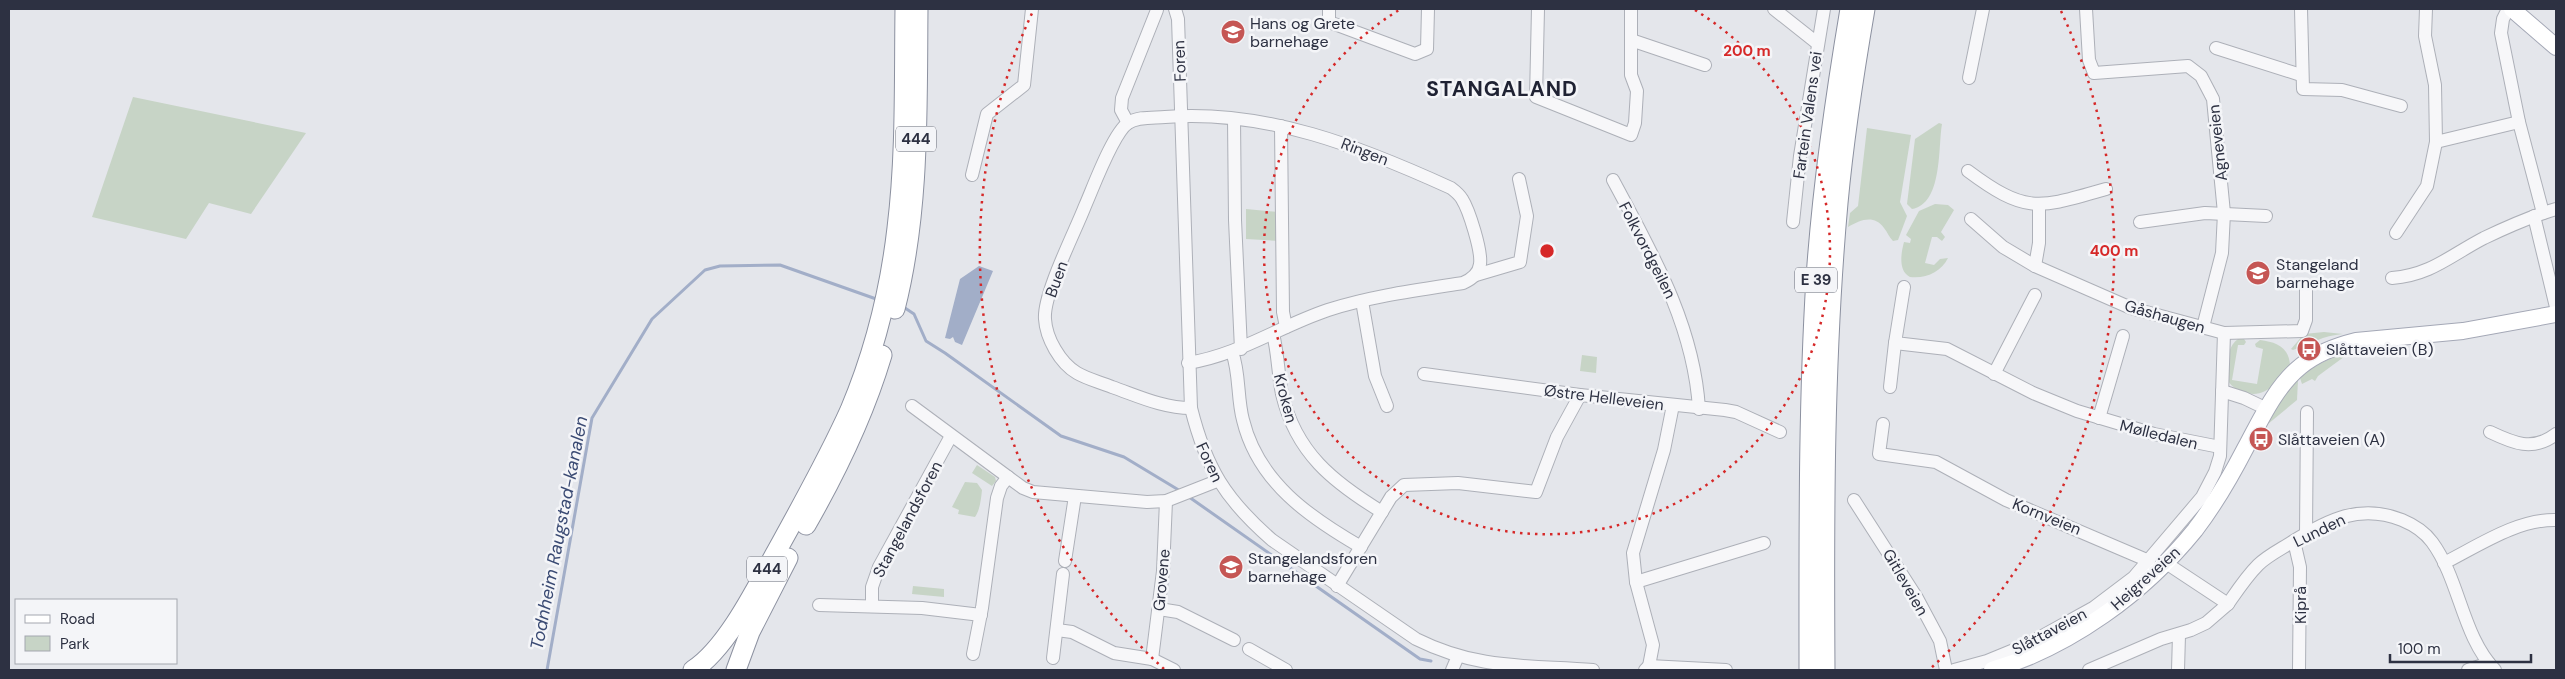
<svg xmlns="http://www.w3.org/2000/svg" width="2565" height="679" font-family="'DM Sans',sans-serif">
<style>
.green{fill:#c7d4c6}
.water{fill:#a2aec8}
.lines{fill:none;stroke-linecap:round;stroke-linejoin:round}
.stream{stroke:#a2aec8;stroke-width:3}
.minor-casing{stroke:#adb0b8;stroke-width:14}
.major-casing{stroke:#a4a8b6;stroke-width:18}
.highway-casing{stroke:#8c91a0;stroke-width:21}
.minor{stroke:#f7f7f9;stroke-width:12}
.major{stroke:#fff;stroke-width:16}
.highway{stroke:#fff;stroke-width:19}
.ring{fill:none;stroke:#d62828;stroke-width:2.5;stroke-dasharray:2.5 5}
.labels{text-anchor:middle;stroke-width:5;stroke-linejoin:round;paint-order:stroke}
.shield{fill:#f4f5f8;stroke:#696c79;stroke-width:1}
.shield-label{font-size:15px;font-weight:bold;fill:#2d3142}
.poi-label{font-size:16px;fill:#2d3142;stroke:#f4f5f8;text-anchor:start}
.street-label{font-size:16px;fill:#2d3142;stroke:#f4f5f8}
.water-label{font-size:18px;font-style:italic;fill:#3a4a73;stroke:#f4f5f8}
.district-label{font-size:21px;font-weight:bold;letter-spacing:1px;fill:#1f2233;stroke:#f4f5f8}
.centre{fill:#d62828;stroke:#f4f5f8;stroke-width:2.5}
.ring-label{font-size:15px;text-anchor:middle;font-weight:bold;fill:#d62828;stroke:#f4f5f8;stroke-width:5;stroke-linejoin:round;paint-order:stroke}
</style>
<rect width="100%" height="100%" fill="#e4e6eb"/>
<g class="green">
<polygon points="133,97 306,133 251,214 209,203 186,239 92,217"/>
<path d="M1939 123 1942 124C1938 146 1943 204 1912 209L1907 204 1915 139Z"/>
<path d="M1867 128 1911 135 1900 202 1907 216 1898 240 1893 241C1889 237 1888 233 1884 228 1874 214 1860 220 1848 227L1850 213 1858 206Z"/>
<path d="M1935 204 1948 205 1954 210 1941 232 1945 237 1942 241 1937 237H1932L1925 263 1934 265 1940 259 1948 258C1941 272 1926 279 1910 277 1898 271 1901 253 1904 242L1910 243 1911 239 1906 235 1919 211Z"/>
<polygon points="1246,209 1278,212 1280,241 1246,239"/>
<path d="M2324 332 2343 334C2322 336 2312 343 2293 350L2291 349 2304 334Z"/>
<path d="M2238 339H2244L2246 342 2244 345H2238L2232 380 2257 384 2263 349 2256 347 2255 344 2260 340C2276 342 2289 347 2290 365 2277 381 2267 400 2243 392 2237 390 2232 387 2228 381 2228 367 2225 348 2238 339Z"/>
<path d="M2356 348 2318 376 2315 381 2312 379 2302 384 2300 378C2316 363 2336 356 2356 348Z"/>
<polygon points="1582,355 1597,357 1596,373 1580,371"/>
<polygon points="2298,380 2297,400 2268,424 2280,400"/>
<polygon points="977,465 995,477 996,481 992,486 972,473"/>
<path d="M965 482 977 483 982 490C981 499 980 510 975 517L958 514 959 510 952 507Z"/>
<polygon points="913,586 944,589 944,597 912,594"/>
</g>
<polygon class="water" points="979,266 993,271 962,345 955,342 953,337 950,339 945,338 960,279"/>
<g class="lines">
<g class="stream">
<polyline points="902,306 914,314 926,341 945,353 1061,436 1124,457 1182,492"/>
<polyline points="1189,497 1420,659 1431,661"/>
<polyline points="547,670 592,418 652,319 705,270 720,266 780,265 879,300"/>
</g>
<defs>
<g id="minor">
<path d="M1175 9 1178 19 1191 408C1206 468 1225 499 1272 540L1416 639C1478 670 1527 665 1593 670"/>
<polyline points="1329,9 1329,22 1415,54 1427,49 1428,9"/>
<polyline points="1538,9 1536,97 1631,135 1635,123 1637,91 1631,75 1631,9"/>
<polyline points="1774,9 1817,43"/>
<polyline points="2086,9 2089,60 2094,73 2188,66 2201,76 2213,99 2224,213 2222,253 2203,327"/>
<polyline points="2301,9 2303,89 2342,90 2401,106"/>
<polyline points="2508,9 2503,19 2501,33 2519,122 2543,213"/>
<polyline points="1631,40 1705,65"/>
<polyline points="2216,48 2301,75"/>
<polyline points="1969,78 1983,9"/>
<polyline points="1234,119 1235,220 1241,349"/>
<polyline points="1128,123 1121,110 1122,98 1157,10"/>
<polyline points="1281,126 1283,312 1286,327"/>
<polyline points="2436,142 2519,122"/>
<path d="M1968 171C2027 215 2039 208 2106 189"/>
<polyline points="972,175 987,114 1024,85 1032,9"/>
<path d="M1613 180C1652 253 1694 325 1699 409"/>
<polyline points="2534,216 2556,307"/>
<polyline points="1971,219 2003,247 2035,266 2131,308 2224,333 2302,331 2306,320 2306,288"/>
<polyline points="1793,222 1800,156 1824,9"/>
<polyline points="2140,222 2205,213 2266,216"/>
<polyline points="2396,233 2427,186 2436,142 2435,85 2425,36 2426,9"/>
<polyline points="2035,266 2039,243 2039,206"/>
<polyline points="1476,275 1520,262 1527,216 1519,179"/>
<path d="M2392 278C2431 275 2451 255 2484 238 2507 227 2532 216 2556 209"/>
<polyline points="1904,287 1895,343 1947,349 2033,393 2077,411 2154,434 2220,447"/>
<polyline points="1362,301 1375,376 1387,406"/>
<path d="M1273 334C1278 353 1278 374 1282 394 1296 453 1333 482 1382 512"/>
<path d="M1232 352C1240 373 1237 398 1243 420 1258 482 1309 517 1361 547"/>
<path d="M1188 363C1239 355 1280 326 1328 310 1372 296 1418 290 1463 283 1472 279 1479 274 1480 264 1482 251 1469 210 1462 199 1459 194 1455 191 1451 188 1361 147 1266 109 1165 117 1154 118 1138 116 1128 123 1113 133 1093 188 1085 206 1075 232 1043 294 1045 319 1046 338 1060 363 1077 373 1087 379 1100 382 1112 387 1138 396 1163 408 1191 408"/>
<polyline points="1424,374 1580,395 1725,410 1736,412 1780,432"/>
<polyline points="1994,374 2035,295"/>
<polyline points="1890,387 1895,343"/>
<polyline points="2222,391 2244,398 2267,409"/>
<polyline points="912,406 1008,477 1023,488 1033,492 1147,502 1166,501 1217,481"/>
<polyline points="2099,418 2123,336"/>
<polyline points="1883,424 1879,454 1936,462 2006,500 2149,561"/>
<path d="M2490 432C2513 443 2533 452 2556 434"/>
<polyline points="1854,500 1917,598 1940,641 1946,670"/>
<polyline points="2306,534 2307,412"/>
<polyline points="2294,541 2300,567 2299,670"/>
<polyline points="1065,561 1075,496"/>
<path d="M2166 563 2228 604C2237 591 2246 577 2258 565 2267 556 2281 549 2292 542 2328 520 2360 503 2402 520 2414 525 2424 531 2432 542 2460 580 2462 636 2495 670"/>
<path d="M2444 563C2478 546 2517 519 2556 520"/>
<polyline points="1636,582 1764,543"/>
<polyline points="1337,586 1391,497 1404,485 1458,483 1536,492 1557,437 1580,395"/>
<polyline points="819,605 922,608 981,615"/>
<polyline points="872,605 872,587 879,567 951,436"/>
<polyline points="1159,609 1178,612 1234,640"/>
<polyline points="1057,630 1072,632 1114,653 1152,659 1174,670"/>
<polyline points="1249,649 1286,670"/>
<polyline points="973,654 982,608 997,498 1001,486 1008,477"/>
<polyline points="1053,658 1063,574"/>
<polyline points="1152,659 1163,571 1166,501"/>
<polyline points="1649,666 1653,645 1636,582 1633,553 1664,450 1673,405"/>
<polyline points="1452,670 1458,656"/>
<polyline points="1645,670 1649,666 1726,670"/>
<polyline points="1954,670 1987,661 2026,645 2093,608 2134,577 2202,497 2215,472 2220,456 2224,333"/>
<polyline points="2089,670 2161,639 2191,630 2206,623 2228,604"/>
<polyline points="2178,670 2179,635"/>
<polyline points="2468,670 2489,663"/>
</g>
<g id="major">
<polyline points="2512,9 2556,47"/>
<path d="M1992 670C2070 647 2144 593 2195 530 2215 504 2231 476 2246 447 2261 419 2276 386 2301 366 2317 353 2336 346 2356 341L2463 331 2556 314"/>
</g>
<g id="highway">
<path d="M895 309C920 211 917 109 918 9"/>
<path d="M806 525C837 471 864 415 882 355"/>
<path d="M693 670C726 649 756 589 775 554 801 507 828 459 850 410 874 353 890 289 897 228 906 155 904 81 905 9"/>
<polyline points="736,670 750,632 788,558"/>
<path d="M1809 670C1809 540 1808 409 1816 278 1822 188 1835 98 1850 9"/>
<path d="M1825 670C1824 514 1824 358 1838 203 1844 138 1854 73 1865 9"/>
</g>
</defs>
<use href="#minor" class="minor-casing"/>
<use href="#major" class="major-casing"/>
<use href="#highway" class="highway-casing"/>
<use href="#minor" class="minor"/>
<use href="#major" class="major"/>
<use href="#highway" class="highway"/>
</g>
<g class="ring">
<path d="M1695 10A283 283 0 1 1 1399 10"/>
<path d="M1164 669A567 567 0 0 1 1033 11M2061 11A567 567 0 0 1 1930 669"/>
</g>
<defs>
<symbol id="school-disc" viewBox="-11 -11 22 22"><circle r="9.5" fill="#c55654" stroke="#f4f5f8"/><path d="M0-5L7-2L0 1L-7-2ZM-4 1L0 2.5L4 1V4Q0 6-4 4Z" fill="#fff"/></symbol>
<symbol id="bus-disc" viewBox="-11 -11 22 22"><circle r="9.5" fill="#c55654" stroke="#f4f5f8"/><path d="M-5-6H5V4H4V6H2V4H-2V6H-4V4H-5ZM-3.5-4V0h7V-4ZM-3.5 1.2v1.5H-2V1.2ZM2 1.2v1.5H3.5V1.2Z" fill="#fff"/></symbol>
</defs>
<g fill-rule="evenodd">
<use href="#school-disc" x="1219" y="18" width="28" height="28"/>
<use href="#school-disc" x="2244" y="259" width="28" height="28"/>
<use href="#bus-disc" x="2295" y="335" width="28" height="28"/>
<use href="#bus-disc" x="2247" y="425" width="28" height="28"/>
<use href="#school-disc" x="1217" y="553" width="28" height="28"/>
</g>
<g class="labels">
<g class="shield">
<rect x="896" y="126.5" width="40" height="25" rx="4"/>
<rect x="1795" y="267.5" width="42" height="25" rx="4"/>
<rect x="747" y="556.5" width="40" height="25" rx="4"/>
</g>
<g class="shield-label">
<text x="916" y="144">444</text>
<text x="1816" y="285">E 39</text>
<text x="767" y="574">444</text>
</g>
<g class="poi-label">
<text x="1250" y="29">Hans og Grete<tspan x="1250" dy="18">barnehage</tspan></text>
<text x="2276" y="270">Stangeland<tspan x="2276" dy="18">barnehage</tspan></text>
<text x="2326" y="355">Slåttaveien (B)</text>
<text x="2278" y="445">Slåttaveien (A)</text>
<text x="1248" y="564">Stangelandsforen<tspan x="1248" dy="18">barnehage</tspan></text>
</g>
<g class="street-label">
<text transform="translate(1179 61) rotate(-92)" y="6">Foren</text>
<text transform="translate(1807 115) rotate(-82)" y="6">Fartein Valens vei</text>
<text transform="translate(2217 143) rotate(-96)" y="6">Agneveien</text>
<text transform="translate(1365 151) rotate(21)" y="6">Ringen</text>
<text transform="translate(1648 250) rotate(63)" y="6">Folkvordgeilen</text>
<text transform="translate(1056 279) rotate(-70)" y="6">Buen</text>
<text transform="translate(2165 316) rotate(16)" y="6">Gåshaugen</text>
<text transform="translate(1604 397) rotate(7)" y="6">Østre Helleveien</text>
<text transform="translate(1286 398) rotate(75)" y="6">Kroken</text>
<text transform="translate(2159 434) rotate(14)" y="6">Mølledalen</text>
<text transform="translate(1210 462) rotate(65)" y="6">Foren</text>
<text transform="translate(2047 516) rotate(22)" y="6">Kornveien</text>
<text transform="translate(907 519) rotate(-62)" y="6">Stangelandsforen</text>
<text transform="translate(2319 530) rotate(-26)" y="6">Lunden</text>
<text transform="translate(2145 578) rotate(-42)" y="6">Heigreveien</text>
<text transform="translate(1161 580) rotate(-85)" y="6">Grovene</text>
<text transform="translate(1906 582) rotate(60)" y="6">Gitleveien</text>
<text transform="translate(2300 605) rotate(-90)" y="6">Kiprå</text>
<text transform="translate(2049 631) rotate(-28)" y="6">Slåttaveien</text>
</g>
<g class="water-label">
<text transform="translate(559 533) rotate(-79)" y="6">Todnheim Raugstad-kanalen</text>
</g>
<g class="district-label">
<text x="1502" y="96">STANGALAND</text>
</g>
</g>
<circle cx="1547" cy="251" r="8" class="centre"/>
<g class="ring-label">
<text x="1747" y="56">200 m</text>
<text x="2114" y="256">400 m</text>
</g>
<rect width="2565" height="679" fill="none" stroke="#2d3142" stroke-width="20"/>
<rect x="15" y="599" width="162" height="65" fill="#f4f5f8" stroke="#a4a7af"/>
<rect x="25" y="615" width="25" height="8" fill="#ffffff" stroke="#a4a7af"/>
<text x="60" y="624" font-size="15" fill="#2d3142">Road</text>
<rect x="25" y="636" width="25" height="15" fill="#c7d4c6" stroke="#a4a7af"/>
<text x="60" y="649" font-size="15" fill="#2d3142">Park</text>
<path d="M2390 654v8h141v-8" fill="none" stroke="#2d3142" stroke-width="2.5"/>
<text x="2398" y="654" font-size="15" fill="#2d3142" stroke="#f4f5f8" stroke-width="4" paint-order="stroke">100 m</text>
</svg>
